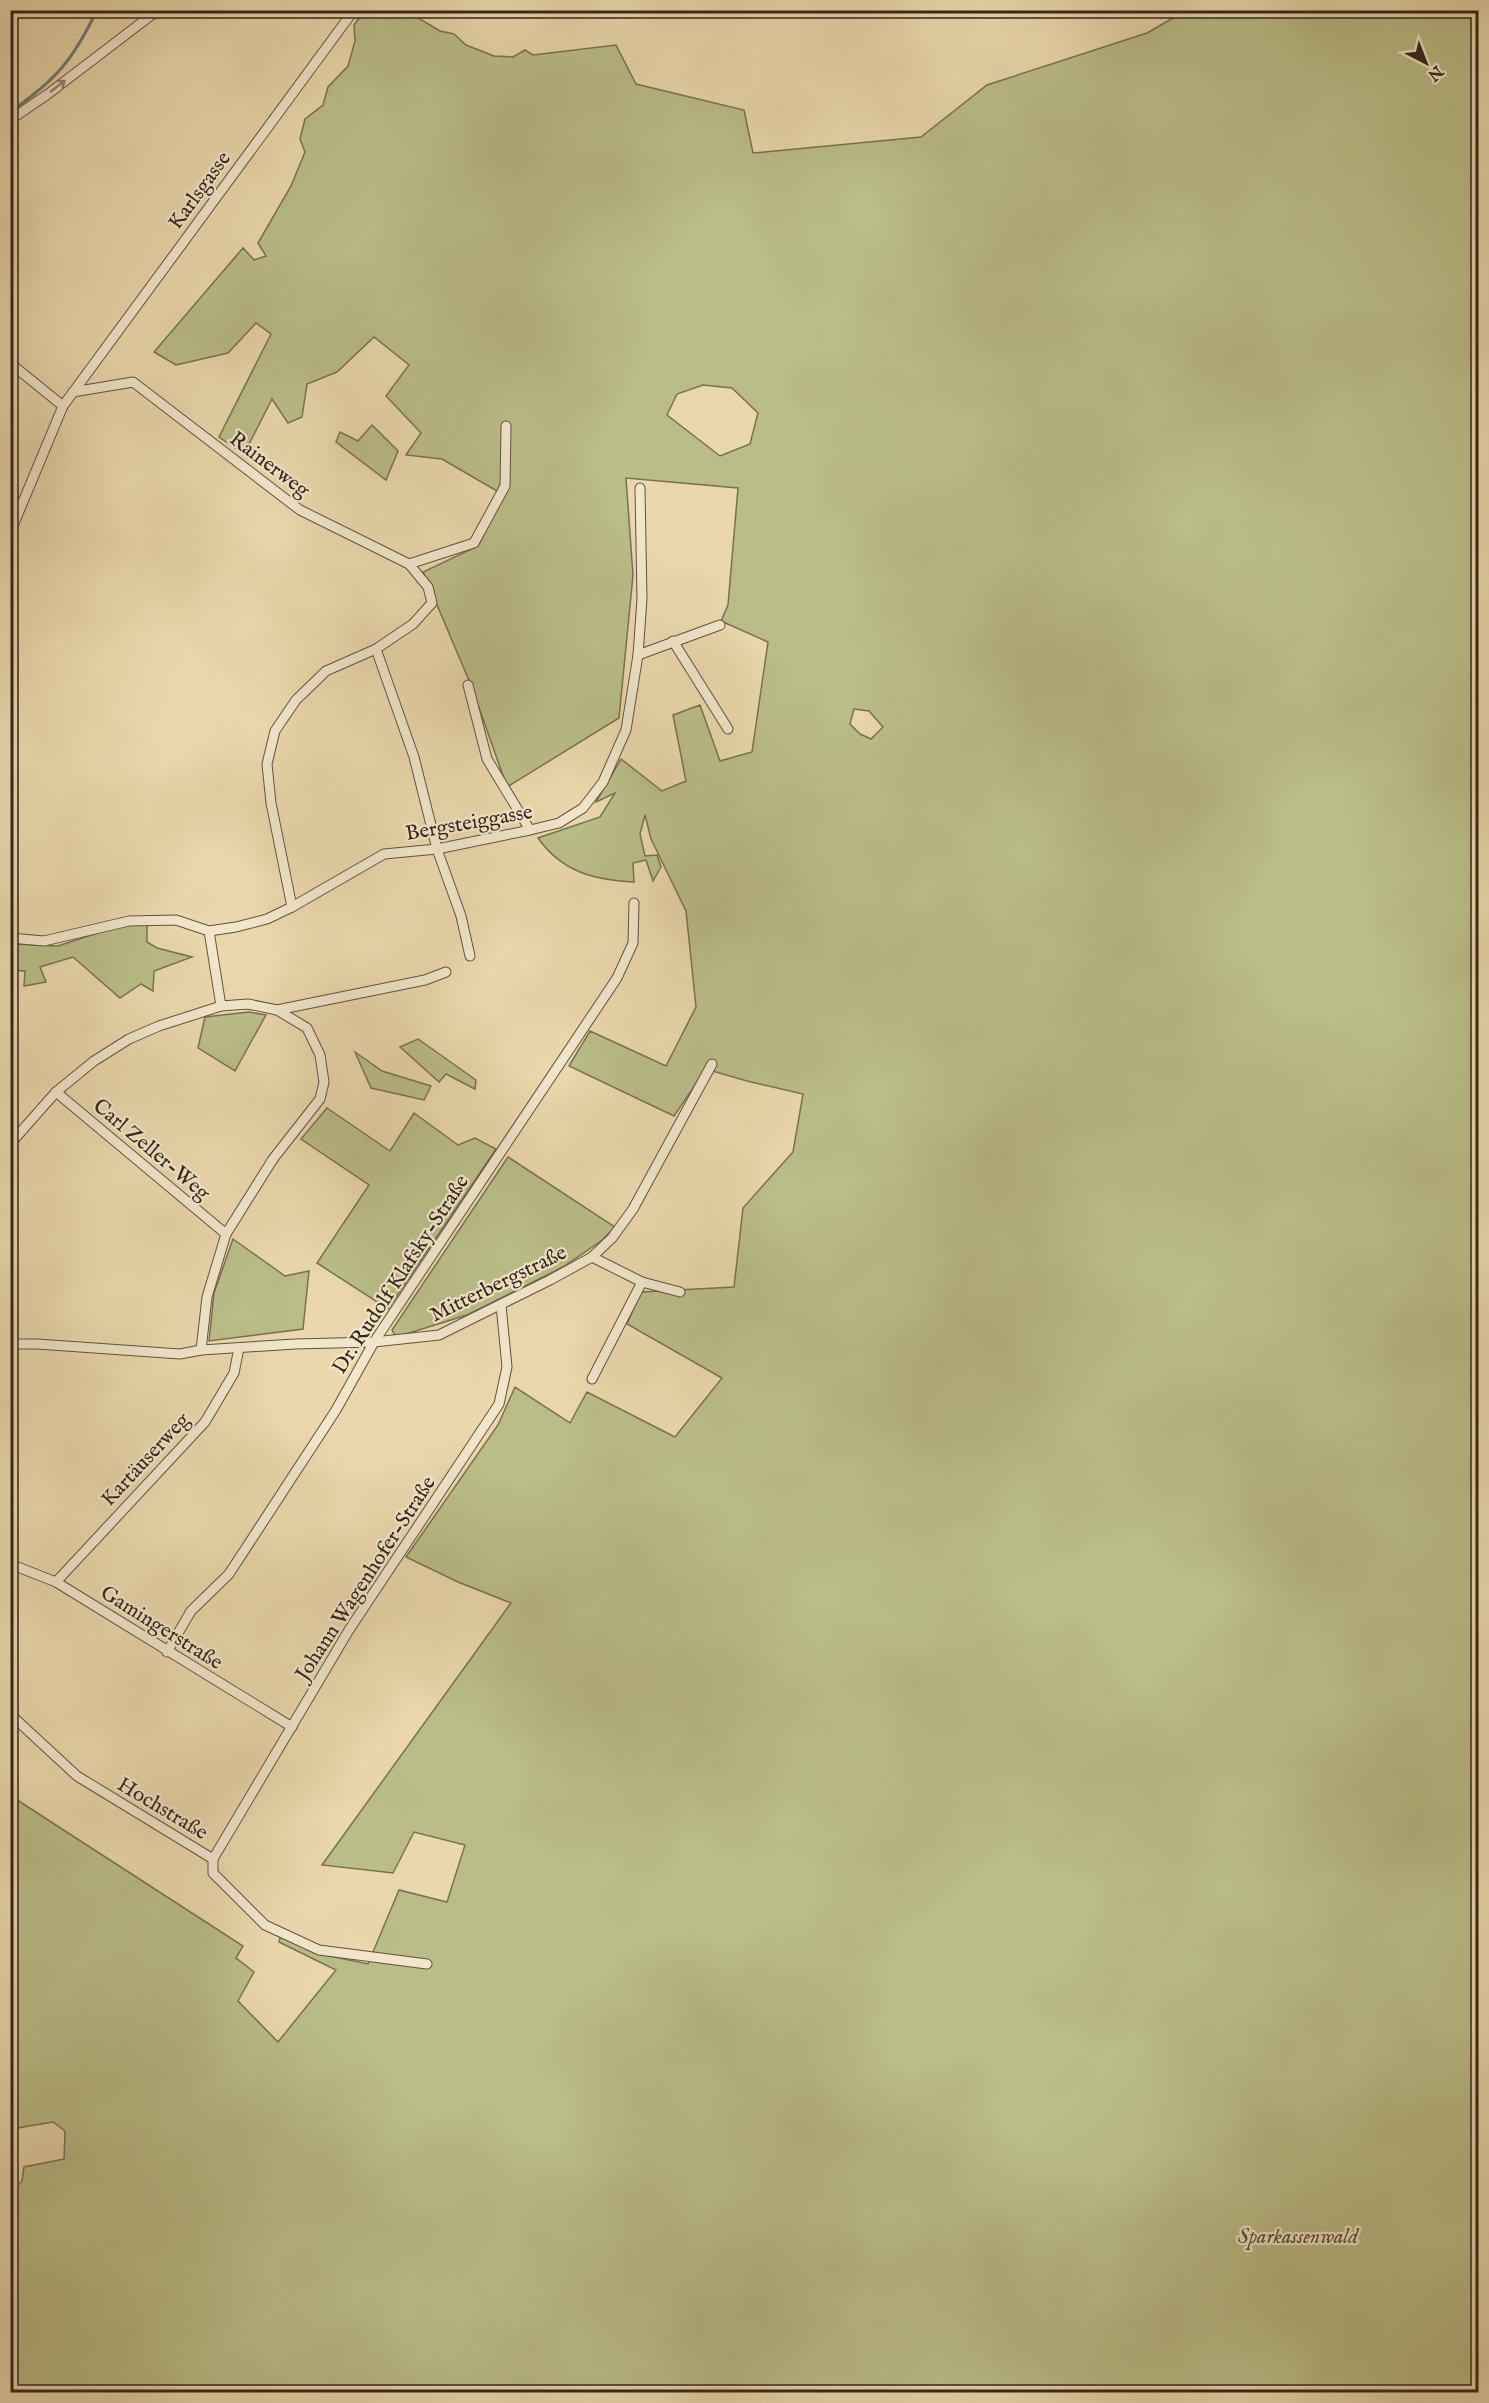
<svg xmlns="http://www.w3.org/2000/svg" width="1489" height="2403" font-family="'IM FELL English',serif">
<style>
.green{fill:#babd88;stroke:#787252;stroke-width:1.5;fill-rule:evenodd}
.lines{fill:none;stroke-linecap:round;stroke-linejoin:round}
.stream{stroke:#707e74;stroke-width:3}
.street-casing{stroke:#625240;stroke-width:11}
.street{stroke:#f1e5ca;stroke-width:9}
.oneway{stroke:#938672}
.labels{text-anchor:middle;stroke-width:4.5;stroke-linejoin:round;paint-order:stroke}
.street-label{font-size:21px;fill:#35261b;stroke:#f1e5ca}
.park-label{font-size:21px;font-style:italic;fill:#564c36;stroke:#f1e5ca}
</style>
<rect width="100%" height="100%" fill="#ead7ad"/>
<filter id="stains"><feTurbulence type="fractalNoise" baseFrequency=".00333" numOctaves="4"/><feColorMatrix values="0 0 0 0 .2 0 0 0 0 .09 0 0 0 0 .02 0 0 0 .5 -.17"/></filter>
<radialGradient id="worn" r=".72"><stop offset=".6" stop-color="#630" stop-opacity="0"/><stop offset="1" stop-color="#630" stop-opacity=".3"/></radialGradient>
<g class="green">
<path d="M1185 11H1478V2392H11V2192L22 2181 24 2167 64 2159 65 2131 53 2122 11 2129V1796L243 1946 236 1958 254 1972 238 2001 278 2042 336 1970 279 1942 280 1937 320 1954 368 1964 399 1890 447 1902 465 1845 414 1832 393 1873 322 1865 511 1603 458 1582 406 1557 498 1425 515 1387 570 1423 587 1392 675 1437 722 1378 627 1324 641 1292 734 1287 743 1208 793 1152 803 1094 747 1081 706 1069 674 1116 569 1066 590 1031 666 1066 696 1007 686 911 651 839 645 815 640 834 645 856 657 855 661 867 653 881 646 860 633 863 634 882C594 880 562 872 538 838L600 817 615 793 596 802 621 759 662 791 686 781 673 715 700 705 720 761 752 752 768 642 721 621 728 605 738 488 626 478 633 575 619 718 507 787 471 685 423 572 478 546 504 495 442 459 406 455 421 433 386 396 409 365 374 337 337 372 307 384 302 417 288 423 272 399 244 454 219 437 271 334 256 323 228 353 176 365 154 352 243 248 254 260 266 256 258 243 291 186 305 152 300 139 305 119 323 105 328 87 348 66 355 41 354 25 359 18 385 12 415 16 440 31 454 34 466 45 494 56 513 57 525 50 533 55 616 45 636 84 744 110 753 153 921 137 987 85 1147 33ZM703 385 732 388 758 413 750 444 720 456 667 415 677 394ZM854 709 869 711 883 727 871 739 860 734 850 724Z"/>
<polygon points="372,425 398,451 386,480 336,442 340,432 358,441"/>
<polygon points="125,924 147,925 147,942 157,948 192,957 154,971 153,991 141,984 120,998 73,957 40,967 46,982 24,986 25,971 11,970 11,949 15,944 58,946"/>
<polygon points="249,1012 266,1015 235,1071 198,1048 205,1017"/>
<polygon points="418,1039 476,1080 475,1089 446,1074 439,1082 400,1047"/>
<polygon points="355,1052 382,1071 431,1086 424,1100 371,1088"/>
<polygon points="327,1108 390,1151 414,1113 458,1145 475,1138 496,1149 388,1309 317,1263 369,1185 301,1139"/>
<polygon points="508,1157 615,1227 601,1241 563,1267 467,1315 396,1337 392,1330"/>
<polygon points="233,1239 285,1276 309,1271 303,1329 209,1341 214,1293"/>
</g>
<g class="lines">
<path class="stream" d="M10 112C56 80 73 60 97 10"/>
<defs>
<g id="street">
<polyline points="10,120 48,94 158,10"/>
<polyline points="10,363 63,406"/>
<polyline points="73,392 133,382 300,510 409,564 428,587 432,603 413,624 376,649 326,671 296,700 275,731 267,764 271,803 292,907"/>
<polyline points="10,533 63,406 354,10"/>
<polyline points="409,564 474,543 505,486 506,426"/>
<polyline points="673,641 728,729"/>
<polyline points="376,649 414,757 437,849 461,916 470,956"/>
<polyline points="638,655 720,625"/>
<polyline points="468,685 487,759 530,830"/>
<polyline points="209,931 221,1006"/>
<polyline points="10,938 44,941 129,921 176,920 209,931 236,927 267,919 292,907 384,854 437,849 530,830 559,823 583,808 603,782 626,730 638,655 642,599 640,488"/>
<polyline points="277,1010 425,980 446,972"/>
<polyline points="56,1092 226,1234"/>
<polyline points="10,1144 56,1092 94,1061 129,1039 159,1026 221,1006 248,1004 277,1010 307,1028 320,1055 324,1082 320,1099 273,1159 226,1234 207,1297 201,1350"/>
<polyline points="592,1257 642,1282 680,1292"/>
<polyline points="10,1344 37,1344 180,1354 201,1350 295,1344 374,1342 439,1335 550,1280 592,1257 612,1238 633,1209 712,1064"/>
<polyline points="592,1379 642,1282"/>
<polyline points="10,1564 56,1582 292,1727"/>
<polyline points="56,1582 205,1422 234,1373 239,1348"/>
<polyline points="167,1652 191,1611 229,1574 336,1410 374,1342 617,978 633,943 634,903"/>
<polyline points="10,1714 77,1776 213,1859 213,1873 265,1925 319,1950 427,1964"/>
<polyline points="213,1859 349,1630 499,1404 507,1367 501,1305"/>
</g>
</defs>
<use href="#street" class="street-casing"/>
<use href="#street" class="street"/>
</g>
<defs><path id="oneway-shaft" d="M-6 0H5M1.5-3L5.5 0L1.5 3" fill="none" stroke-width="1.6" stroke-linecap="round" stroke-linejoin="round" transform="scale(1.5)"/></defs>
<use class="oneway" href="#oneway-shaft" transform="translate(58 86) rotate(-38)"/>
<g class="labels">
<g class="street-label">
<text transform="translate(199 190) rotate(-54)" y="7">Karlsgasse</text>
<text transform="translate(270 464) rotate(37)" y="7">Rainerweg</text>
<text transform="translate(469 822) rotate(-10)" y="7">Bergsteiggasse</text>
<text transform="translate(152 1149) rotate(40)" y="7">Carl Zeller-Weg</text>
<text transform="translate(400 1274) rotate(-57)" y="7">Dr. Rudolf Klafsky-Straße</text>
<text transform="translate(498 1283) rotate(-26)" y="7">Mitterbergstraße</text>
<text transform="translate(145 1459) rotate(-47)" y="7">Kartäuserweg</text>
<text transform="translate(365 1578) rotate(-57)" y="7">Johann Wagenhofer-Straße</text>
<text transform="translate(162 1627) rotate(32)" y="7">Gamingerstraße</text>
<text transform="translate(163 1808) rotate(31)" y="7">Hochstraße</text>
</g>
<g class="park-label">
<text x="1298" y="2243">Sparkassenwald</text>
</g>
</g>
<rect width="1489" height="2403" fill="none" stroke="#ead7ad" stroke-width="36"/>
<rect x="12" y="12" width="1465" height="2379" fill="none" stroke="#35261b" stroke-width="3"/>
<rect x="18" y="18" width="1453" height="2367" fill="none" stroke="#35261b" stroke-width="1.5"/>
<g transform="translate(1426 63) rotate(138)" stroke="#f1e5ca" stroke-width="4.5" paint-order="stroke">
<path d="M0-4.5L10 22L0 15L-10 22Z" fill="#35261b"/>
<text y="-9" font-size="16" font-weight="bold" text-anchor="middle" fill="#35261b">N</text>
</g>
<rect width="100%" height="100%" filter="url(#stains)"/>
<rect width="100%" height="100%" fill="url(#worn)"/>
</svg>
